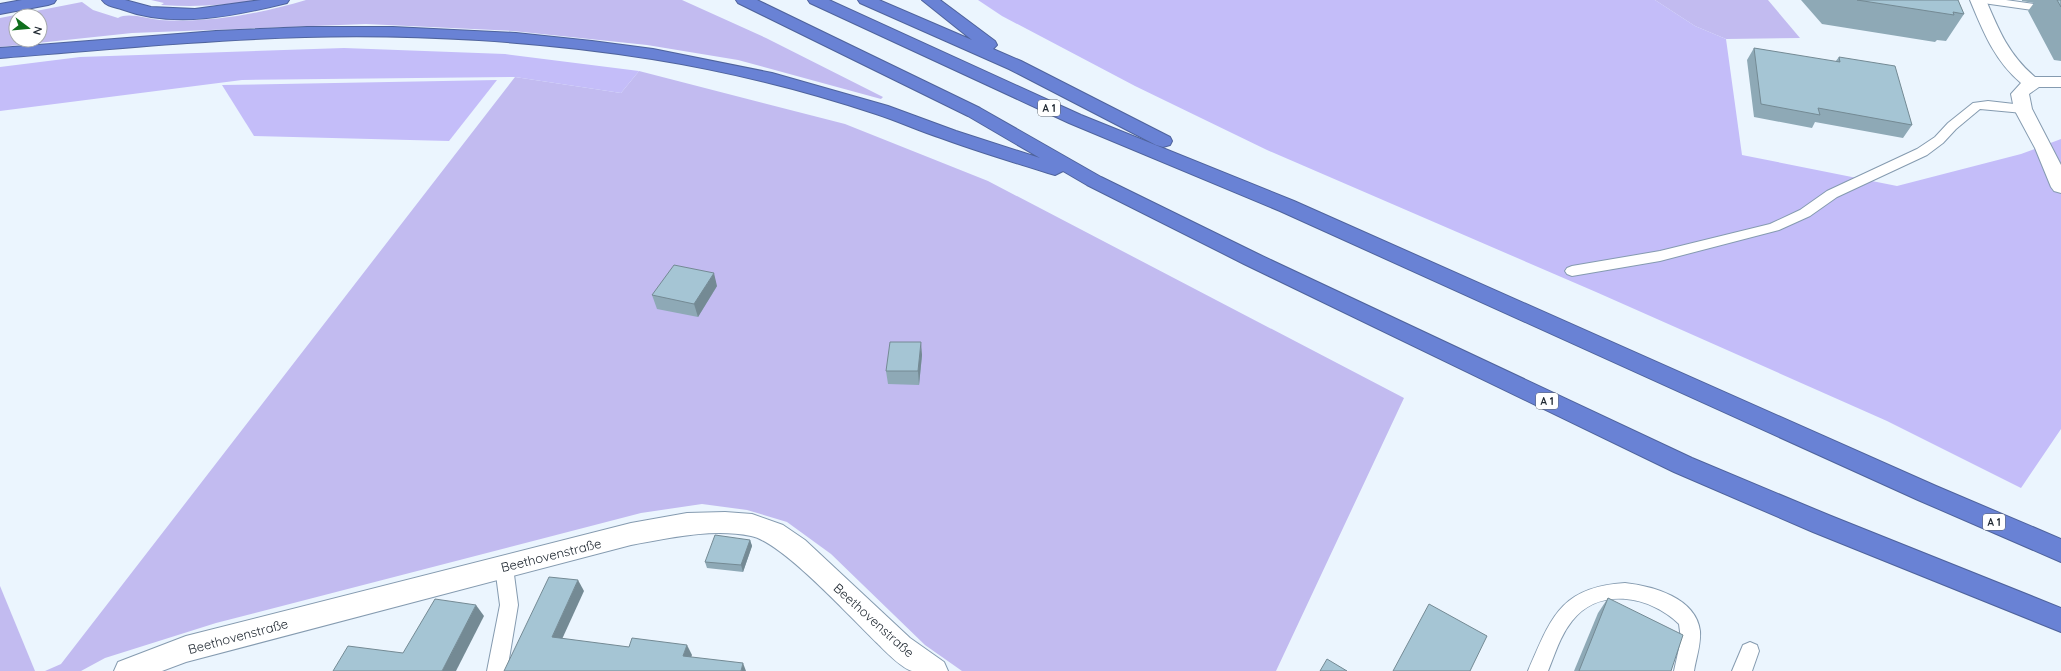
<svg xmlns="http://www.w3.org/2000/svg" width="2061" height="671" font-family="Quicksand,sans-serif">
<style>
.green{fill:#c2bbf0;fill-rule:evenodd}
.forest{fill:#c4bdf9}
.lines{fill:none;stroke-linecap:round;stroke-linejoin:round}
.service-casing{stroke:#859bb0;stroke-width:2}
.minor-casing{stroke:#859bb0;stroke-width:2}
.motorway-casing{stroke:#4f639c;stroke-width:2}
.service{fill:#fff;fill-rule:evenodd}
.minor{fill:#fff;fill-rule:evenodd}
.motorway{fill:#6982d5;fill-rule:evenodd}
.wall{fill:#8ea9b6}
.shaded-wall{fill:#748a94}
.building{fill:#a5c5d4;stroke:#748a94}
.labels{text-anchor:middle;stroke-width:4;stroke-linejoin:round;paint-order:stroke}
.shield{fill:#fff;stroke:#636970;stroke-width:1}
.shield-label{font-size:10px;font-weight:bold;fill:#202932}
.near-street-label{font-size:13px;fill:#202932;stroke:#fff}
</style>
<rect width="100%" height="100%" fill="#ebf5fe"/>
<g class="green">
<path d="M151 0H256C224 6 193 7 161 5L164 3Z"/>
<path d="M306 0H682L766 38 883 97 881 99 738 60 647 45 513 31 366 24 132 33 0 47V18L82 2 93 10 118 18C128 12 148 19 160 20 209 23 259 14 306 0ZM16 16H40V40H16Z"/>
<polygon points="1655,0 1768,0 1800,38 1726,39 1695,26"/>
<polygon points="639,71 845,124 988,181 1404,398 1276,671 962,671 925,645 831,554 787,522 747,510 702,504 641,513 216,623 105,658 81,671 45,671 61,664 515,77 621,93"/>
<polygon points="0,586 35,671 0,671"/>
</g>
<g class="forest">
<polygon points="978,0 1655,0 1695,26 1726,39 1742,155 1897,186 2021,154 2061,139 2061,429 2021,488 1887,421 1596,292 1267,150 1135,86 1002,16"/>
<polygon points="344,48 505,54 639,71 621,93 515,77 242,80 0,111 0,67 80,57"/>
<polygon points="497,80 449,141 254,136 222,85"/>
</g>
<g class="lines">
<defs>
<g id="service">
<polygon points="1978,0 2006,0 2061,8 2061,14 1983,3"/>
<polygon points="1988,101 2023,105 2029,109 2023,113 1980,109 1956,129 1943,143 1927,155 1837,197 1810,216 1779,230 1660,261 1572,276 1567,274 1565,271 1567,268 1572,266 1660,251 1770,224 1800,210 1827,191 1917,149 1935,137 1948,123 1973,103"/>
<polygon points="504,559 510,562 513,567 518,605 507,671 487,671 500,605 495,567 498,562"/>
<path d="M1625 583C1653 586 1696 598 1700 631 1701 645 1696 658 1694 671H1674L1681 639 1679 624C1651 596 1599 586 1572 621 1560 636 1555 654 1548 671H1528C1551 618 1560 587 1625 583Z"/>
<polygon points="1750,642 1757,645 1759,651 1752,671 1732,671 1743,645"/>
</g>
<g id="minor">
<path d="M1970 0H1986C1999 31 2009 55 2035 77H2061V87H2039L2029 94 2032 109 2061 165V193L2054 191 2051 187 2035 148 2014 109 2011 94 2021 83C1994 60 1983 31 1970 0Z"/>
<path d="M725 512 752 514 783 525 805 540 910 638 944 662 948 671C937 671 922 671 912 671 901 668 884 650 877 643 851 618 782 542 751 536 712 528 670 538 631 545L186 662 162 671H114L118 662 186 636 631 523 687 513Z"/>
</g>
<g id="motorway">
<polygon points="22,0 56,0 54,3 48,5 0,14 0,4"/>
<path d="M102 0H125L151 7 195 9 261 0H289L287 3C234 16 174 29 121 9 114 7 106 6 102 0Z"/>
<path d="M736 0H757L980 108 1101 177 1258 254 1692 458 1831 516 2061 608V632L1813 532 1674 472 1244 264 1087 185 1063 171 1055 175 1048 173C1013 162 976 151 941 138 919 131 898 121 876 114 804 90 727 71 652 59 541 41 417 34 305 37 203 40 102 50 0 58V48L216 31 307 27H393L516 33 592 41 653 49 772 73 888 106 956 131 1040 158 968 116 738 3Z"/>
<polygon points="808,0 829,0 1081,115 1294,201 1936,486 2061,539 2061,562 1918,500 1280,211 1069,123 810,3"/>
<polygon points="858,0 879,0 972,40 922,0 940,0 995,41 997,45 993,49 1021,61 1170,137 1172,141 1170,145 1163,147 1156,145 1009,69 860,3"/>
</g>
</defs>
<use href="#service" class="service-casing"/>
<use href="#minor" class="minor-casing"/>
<use href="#motorway" class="motorway-casing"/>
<use href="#service" class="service"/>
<use href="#minor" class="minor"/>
<use href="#motorway" class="motorway"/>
</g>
<g class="wall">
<polygon points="1801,0 1958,0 1964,14 1946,41 1937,40 1935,42 1822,24"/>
<polygon points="2022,0 2061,0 2061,61 2054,60 2028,11 2034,3 2022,1"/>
<polygon points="1754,48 1835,62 1839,57 1912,125 1903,138 1815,122 1812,128 1754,117 1747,60"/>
<polygon points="717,286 698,317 657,309 652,295"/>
<polygon points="922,355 919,385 888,384 886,371"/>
<polygon points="750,540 752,546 743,572 707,568 705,562"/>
<polygon points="1608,598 1671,671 1574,671 1598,613"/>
</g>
<g class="shaded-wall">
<polygon points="714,273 717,286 698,317 694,304"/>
<polygon points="921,342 922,355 919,385 918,371"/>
<polygon points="750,540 752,546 743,572 741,565"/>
<polygon points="578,580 584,591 558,648 552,637"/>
<polygon points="476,605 484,616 456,671 442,671"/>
<polygon points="687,645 692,655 688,666 683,656"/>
<polygon points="743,663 746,671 741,671"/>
</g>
<g class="building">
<polygon points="1857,0 1958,0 1964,14 1953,12 1954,15"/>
<polygon points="2057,0 2061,0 2061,7"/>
<polygon points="1754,48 1840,62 1839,57 1895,66 1912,125 1818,108 1820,115 1761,104"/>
<polygon points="674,265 714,273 694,304 652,295"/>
<polygon points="890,342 921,342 918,371 886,371"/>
<polygon points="715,535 750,540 741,565 705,562"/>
<polygon points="549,577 578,580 552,637 629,647 632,638 687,645 683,656 743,663 741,671 504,671"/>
<polygon points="1608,598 1683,635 1671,671 1579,671"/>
<polygon points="435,599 476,605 442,671 333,671 348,646 403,653"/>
<polygon points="1429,604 1487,636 1470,671 1393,671"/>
<polygon points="1327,659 1347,671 1320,671"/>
</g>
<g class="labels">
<g class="shield">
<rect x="1038" y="100" width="22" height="16" rx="3"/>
<rect x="1536" y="393" width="22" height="16" rx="3"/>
<rect x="1983" y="514" width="22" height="16" rx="3"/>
</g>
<g class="shield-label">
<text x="1049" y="112">A 1</text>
<text x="1547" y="405">A 1</text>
<text x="1994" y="526">A 1</text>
</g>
<g class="near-street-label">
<text transform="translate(551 555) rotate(-14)" y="5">Beethovenstraße</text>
<text transform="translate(874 620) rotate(42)" y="5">Beethovenstraße</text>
<text transform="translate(238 636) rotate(-15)" y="5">Beethovenstraße</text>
</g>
</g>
<g transform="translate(28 28) rotate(106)"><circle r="19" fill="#ffffff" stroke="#a6a9ad"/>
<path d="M0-3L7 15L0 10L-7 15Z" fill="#106f1d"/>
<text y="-6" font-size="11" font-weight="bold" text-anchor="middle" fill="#202932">N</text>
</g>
</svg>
